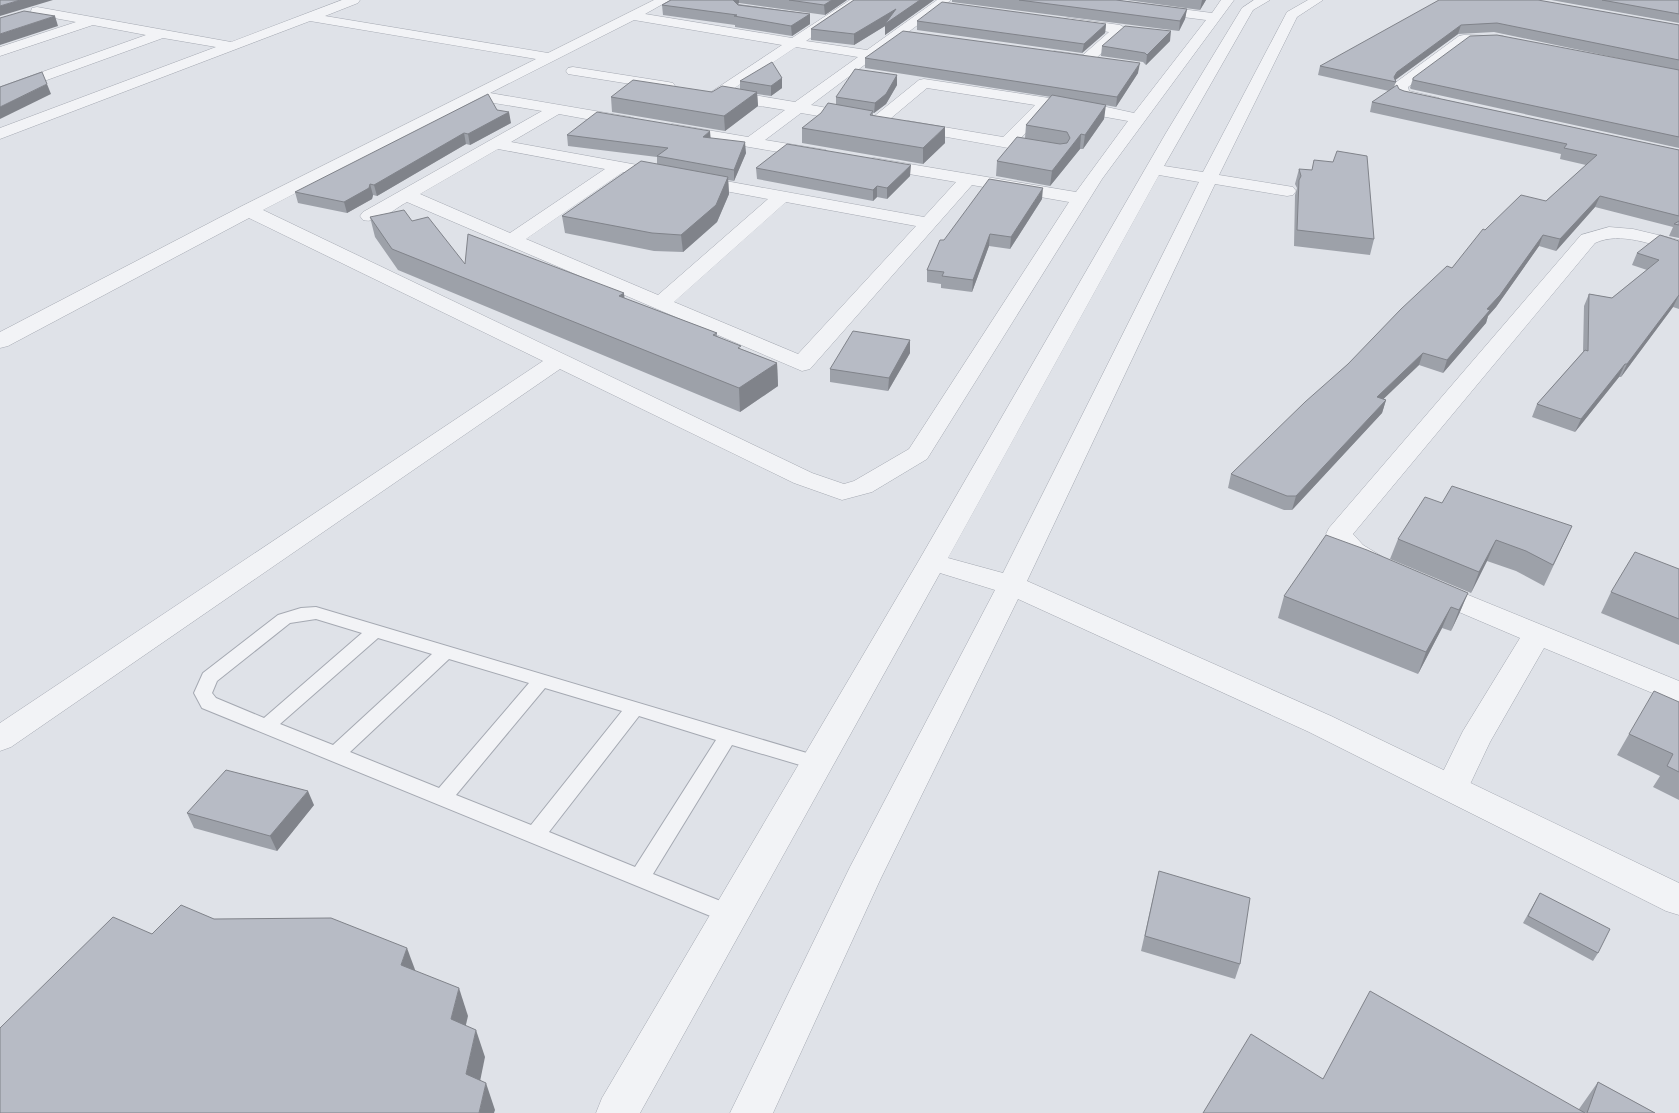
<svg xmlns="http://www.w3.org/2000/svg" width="1679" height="1113" font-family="Signika,sans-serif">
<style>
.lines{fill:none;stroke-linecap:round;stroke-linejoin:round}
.service-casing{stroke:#a5a9b2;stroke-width:2}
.minor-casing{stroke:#a5a9b2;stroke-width:1}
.tertiary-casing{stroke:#a5a9b2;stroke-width:1}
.service{fill:#f2f3f6;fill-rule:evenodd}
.minor{fill:#f2f3f6;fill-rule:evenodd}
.tertiary{fill:#f2f3f6;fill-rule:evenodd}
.wall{fill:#9da1a9}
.shaded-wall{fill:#80838a}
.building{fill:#b7bbc5;stroke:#80838a}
</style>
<rect width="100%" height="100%" fill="#dfe2e8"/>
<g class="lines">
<defs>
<path id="service" d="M316 607 817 756 824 758 827 763 824 768 817 770 732 745 653 874 738 908 741 915 738 922 730 924 202 708 194 693 203 673 278 615 301 608ZM316 619 362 633 264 718 216 698 212 693 217 681 290 623ZM378 638 432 654 333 745 280 724ZM449 659 529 683 439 788 350 752ZM545 688 622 711 531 825 456 795ZM639 716 716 740 635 867 549 832Z"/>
<g id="minor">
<path d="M342 0H360L358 3 325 16 548 53 654 0H670L645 14 792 38 850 0H865L806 41 867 50 937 0H951L811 105 866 115 868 118 866 121 860 123 801 113 765 140 826 150 828 154 826 158 820 159 672 134 666 132 664 129 666 126 672 124 748 137 785 110 716 99 711 97 708 94 782 45 634 20 490 93 630 117 636 119 638 122 636 125 630 127 559 114 511 142 924 217 956 182 868 167 866 163 868 159 874 158 1076 192 1128 121 1050 107 1019 140 1054 146 1056 150 1054 154 1048 155 902 129 900 126 902 123 908 121 1003 137 1035 105 927 88 884 124H872L870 121 872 118 919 80 924 79 1102 106 1134 113 1206 20 1082 4 1076 0H1112L1212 13 1221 0H1234L1102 179 927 459 872 492 842 500 794 483 560 369 11 747 0 751V723L543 361 249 218 8 346 0 348V332L242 206 536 59 310 21 0 139V128L216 47 163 38 0 97V87L146 35 93 25 0 56V47L76 22 32 14 31 11 32 8 37 7 231 42ZM796 47 858 57 795 102 730 91ZM476 100 542 111 363 212 360 216 363 220C378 224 394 209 407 202L802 371 810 369 972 185 1069 202 909 449 854 481 844 484 812 473 263 210ZM498 149 605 169 510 233 420 194ZM623 172 768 199 658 295 526 239ZM786 202 916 226 798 354 674 302Z"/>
<polygon points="1069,18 1120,25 1127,29 1091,63 1086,64 1049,58 1047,55 1054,51 1083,55 1109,32 1064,25 1062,22 1064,19"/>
<polygon points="1464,35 1503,36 1510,40 1503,44 1467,43 1408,87 1409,91 1439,98 1442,101 1439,104 1434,106 1397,97 1393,86 1395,83 1459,36"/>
<polygon points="573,67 668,82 673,83 675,86 673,89 668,90 568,74 566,71 568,68"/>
<path d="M1609 227 1633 229 1679 240V252C1652 245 1621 231 1595 243L1353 534 1363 545 1386 559 1390 565 1386 571C1360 578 1339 554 1326 534L1329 528 1581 235Z"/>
<polygon points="1429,579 1679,681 1679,704 1544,648 1490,742 1464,797 1452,801 1440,797 1435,788 1463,731 1520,638 1419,595 1415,588 1419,581"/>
</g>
<path id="tertiary" d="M1254 0H1270L1253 10 1164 166 1203 172 1287 12 1308 0H1323L1297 17 1219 175 1287 186 1293 187 1296 191 1293 195 1287 196 1215 184 1027 581 1331 716 1679 883V915L1666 911 1309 732 1018 599 881 878 773 1113H730L850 867 995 590 940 573 640 1113H596L602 1098 918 562 1166 133 1242 8ZM1159 175 1199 182 1003 573 948 558Z"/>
</defs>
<use href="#service" class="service-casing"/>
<use href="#minor" class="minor-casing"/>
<use href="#tertiary" class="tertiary-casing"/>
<use href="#service" class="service"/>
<use href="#minor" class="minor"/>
<use href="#tertiary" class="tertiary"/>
</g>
<g class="wall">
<polygon points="671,0 847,0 825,15 739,3 738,4 810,14 810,24 792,36 735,27 735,25 663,15 662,5"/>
<polygon points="854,0 934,0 885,35 885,26 854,45 811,40 811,29"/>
<polygon points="952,0 1116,0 1187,9 1185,19 1179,31 952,2"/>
<polygon points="1127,0 1206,0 1200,10"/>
<polygon points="1551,0 1679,0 1679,23"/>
<polygon points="1542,1 1679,25 1679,148 1411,89 1410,88 1413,78 1660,67 1494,32 1458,34 1395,80 1396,82 1394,87 1404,91 1679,150 1679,238 1669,236 1673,227 1595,207 1556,251 1539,246 1496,307 1488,316 1486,323 1443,373 1419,365 1383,399 1386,400 1382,413 1292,510 1284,510 1228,488 1231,474 1348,364 1452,268 1485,230 1546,201 1586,165 1560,159 1561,154 1370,112 1372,102 1389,91 1318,75 1320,66"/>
<polygon points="917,21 1106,24 1105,33 1082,53 917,30"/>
<polygon points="1170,41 1146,65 1143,62 1101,56 1102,46"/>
<polygon points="865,58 1138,73 1116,107 1105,105 1104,119 1083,149 1080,149 1050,186 996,176 997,161 1025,138 1026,125 1051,97 865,68"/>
<polygon points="897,75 897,85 886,104 874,113 873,113 873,115 945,143 923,164 802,143 802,128 836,105 836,97"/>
<polygon points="782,78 782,88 771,96 757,94 758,106 725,131 612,112 611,97 712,92 740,89 740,81"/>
<polygon points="497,110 511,123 470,145 466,144 377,196 373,195 372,199 347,213 298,203 295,192"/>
<polygon points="567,135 710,138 746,153 734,181 728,180 729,194 717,222 683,252 654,251 565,233 562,216 657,164 657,157 568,146"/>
<polygon points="756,168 910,176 887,199 877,197 873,201 757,179"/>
<polygon points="1299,169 1374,239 1370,255 1294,246 1295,195 1297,188 1295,184"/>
<polygon points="1042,199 1010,249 989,246 972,292 941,288 941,284 927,282 927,270 944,240"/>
<polygon points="370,217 412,221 465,264 624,293 624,298 717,333 717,336 741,349 777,363 778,386 740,412 398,270 375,237"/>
<polygon points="1679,241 1679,309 1673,307 1621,377 1619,377 1575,432 1532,417 1537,404 1583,352 1584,306 1589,294 1612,298 1647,270 1632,265 1637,253"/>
<polygon points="910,340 910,353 888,391 830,382 830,369"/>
<polygon points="1442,503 1572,526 1544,586 1516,571 1487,561 1471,593 1390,559 1398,539"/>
<polygon points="1679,569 1679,645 1601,613 1611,592"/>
<polygon points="1468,593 1459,614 1451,631 1442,628 1418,674 1278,618 1284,596"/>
<polygon points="1679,702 1679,800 1653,787 1660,776 1617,755 1629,734"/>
<polygon points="314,805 277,851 194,828 187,813"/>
<polygon points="1159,871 1240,964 1235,979 1141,951"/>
<polygon points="1540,893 1598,953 1593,961 1523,923"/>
<polygon points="1323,1079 1579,1109 1598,1082 1655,1113 1203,1113"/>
</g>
<g class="shaded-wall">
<polygon points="20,0 53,0 0,16 0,6"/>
<polygon points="731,0 739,0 739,3 731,8"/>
<polygon points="832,0 847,0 825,15 824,5"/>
<polygon points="920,0 934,0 885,35 885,26 854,45 854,34 896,9"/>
<polygon points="1202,0 1206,0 1200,10"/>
<polygon points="1187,9 1185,19 1179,31 1180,21"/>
<polygon points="810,14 810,24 792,36 791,26"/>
<polygon points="55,16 58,26 0,45 0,34"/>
<polygon points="1106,24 1105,33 1082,53 1084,44"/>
<polygon points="1461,25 1458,34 1394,81 1394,77 1397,72"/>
<polygon points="1171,31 1170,41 1146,65 1147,55"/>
<polygon points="1140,63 1138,73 1116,107 1117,97"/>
<polygon points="897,75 897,85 886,104 874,113 875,103"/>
<polygon points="782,78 782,88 771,96 771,86"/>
<polygon points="47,84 51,94 0,119 0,107"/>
<polygon points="757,92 758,106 725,131 724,116"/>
<polygon points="1106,105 1104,119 1083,149 1085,135"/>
<polygon points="509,112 511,123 470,145 468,134"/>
<polygon points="945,127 945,143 923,164 923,148"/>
<polygon points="710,131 711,142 703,137"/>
<polygon points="464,133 466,144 377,196 374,185"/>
<polygon points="1081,134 1080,149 1050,186 1052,171"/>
<polygon points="745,142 746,153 734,181 734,170"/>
<polygon points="911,165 910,176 887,199 887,188"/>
<polygon points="728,177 729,194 717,222 683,252 681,235"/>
<polygon points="370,184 373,195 372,199 347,213 344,202"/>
<polygon points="877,186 877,197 873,201 873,190"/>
<polygon points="1043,188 1042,199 1010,249 1011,237"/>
<polygon points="1600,196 1595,207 1556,251 1560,239"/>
<polygon points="990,234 989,246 972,292 973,280"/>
<polygon points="1543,235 1539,246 1496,307 1488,316 1486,323 1443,373 1447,360 1487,309"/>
<polygon points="624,293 626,315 619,296"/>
<polygon points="1679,295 1673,307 1621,377 1627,364"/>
<polygon points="910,340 910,353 888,391 889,378"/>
<polygon points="1423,353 1419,365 1372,410 1377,397"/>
<polygon points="777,363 778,386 740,412 739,388"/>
<polygon points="1625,364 1619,377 1575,432 1581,419"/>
<polygon points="1386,400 1382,413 1292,510 1296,496"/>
<polygon points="1496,540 1487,561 1471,593 1479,572"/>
<polygon points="1468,593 1459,614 1451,631 1459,610"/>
<polygon points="1451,607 1442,628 1418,674 1426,652"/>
<polygon points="308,791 314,805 277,851 270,836"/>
<polygon points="407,948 417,975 401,965"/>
<polygon points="459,988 468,1016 461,1046 451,1019"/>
<polygon points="476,1030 485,1057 476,1101 466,1074"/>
<polygon points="486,1083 495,1110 494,1113 479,1113"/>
</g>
<g class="building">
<polygon points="0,0 20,0 0,6"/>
<polygon points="671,0 733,0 738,5 810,14 791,26 734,16 737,15 662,5"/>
<polygon points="789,0 832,0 824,5"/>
<polygon points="854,0 920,0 885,24 896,9 854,34 811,29"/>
<polygon points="1019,0 1116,0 1187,9 1180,21"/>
<polygon points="1439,0 1538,0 1679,25 1679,60 1497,23 1461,25 1397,72 1394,77 1396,82 1320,66"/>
<polygon points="1602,0 1679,0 1679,14"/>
<polygon points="942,2 1106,24 1084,44 917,21"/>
<polygon points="24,11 55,16 0,34 0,18"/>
<polygon points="1125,26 1171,31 1147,55 1145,53 1102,46"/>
<polygon points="903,31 1140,63 1117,97 865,58"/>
<polygon points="1497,35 1679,70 1679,137 1413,80 1413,78 1470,36"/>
<polygon points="772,62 782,78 771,86 740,81"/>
<polygon points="855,69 897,75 886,94 875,103 836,97"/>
<polygon points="42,72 47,84 0,107 0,87"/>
<polygon points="633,80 712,92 722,86 757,92 724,116 611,97"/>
<polygon points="1397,85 1399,89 1404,91 1679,150 1679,216 1600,196 1560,239 1543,235 1500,295 1487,309 1490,310 1447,360 1423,353 1377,397 1386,400 1296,496 1287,496 1231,474 1305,402 1348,364 1401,309 1447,266 1452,268 1483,229 1485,230 1521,195 1546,201 1597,155 1564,148 1567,144 1372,102"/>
<polygon points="488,94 497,110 509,112 468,134 464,133 374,185 370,184 369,188 344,202 295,192"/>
<polygon points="1052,95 1106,105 1085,135 1081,134 1052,171 997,161 1017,137 1060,144 1067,143 1070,138 1067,132 1026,125"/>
<polygon points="828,103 873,111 870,115 945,127 923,148 802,128 821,113"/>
<polygon points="597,112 710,131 703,137 745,142 734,170 657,156 668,148 567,135"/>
<polygon points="787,144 911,165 887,188 877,186 873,190 756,168"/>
<polygon points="1337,151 1367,156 1374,239 1297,230 1299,180 1301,176 1299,169 1312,170 1314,160 1333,162"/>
<polygon points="641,161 728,177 716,205 681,235 652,233 562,216"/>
<polygon points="989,179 1043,188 1011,237 990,234 973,280 942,276 944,272 927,270 940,240 944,240"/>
<polygon points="404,210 412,221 428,217 465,264 468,234 624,293 619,296 717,333 713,335 741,346 738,348 777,363 739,388 392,249 370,217"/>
<polygon points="1679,221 1679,225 1674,224"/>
<polygon points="1660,235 1679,241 1679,295 1627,364 1625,364 1581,419 1537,404 1585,350 1588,351 1589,294 1612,298 1659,260 1637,253"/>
<polygon points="853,331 910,340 889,378 830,369"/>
<polygon points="1452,486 1572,526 1553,565 1526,551 1496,540 1479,572 1398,539 1425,497 1442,503"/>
<polygon points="1326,535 1367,550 1468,593 1459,610 1451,607 1426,652 1284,596"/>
<polygon points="1635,552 1679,569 1679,619 1611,592"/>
<polygon points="1654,691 1679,702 1679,772 1667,766 1673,754 1629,734"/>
<polygon points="226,770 308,791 270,836 187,813"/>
<polygon points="1159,871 1250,898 1240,964 1145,936"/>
<polygon points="1540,893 1610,929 1598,953 1528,916"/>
<polygon points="181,905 214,919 331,918 407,948 401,965 459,988 451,1019 476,1030 466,1074 486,1083 479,1113 0,1113 0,1028 113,917 152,934"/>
<polygon points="1370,991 1585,1113 1203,1113 1251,1034 1323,1079"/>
<polygon points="1598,1082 1655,1113 1587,1113"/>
</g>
</svg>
